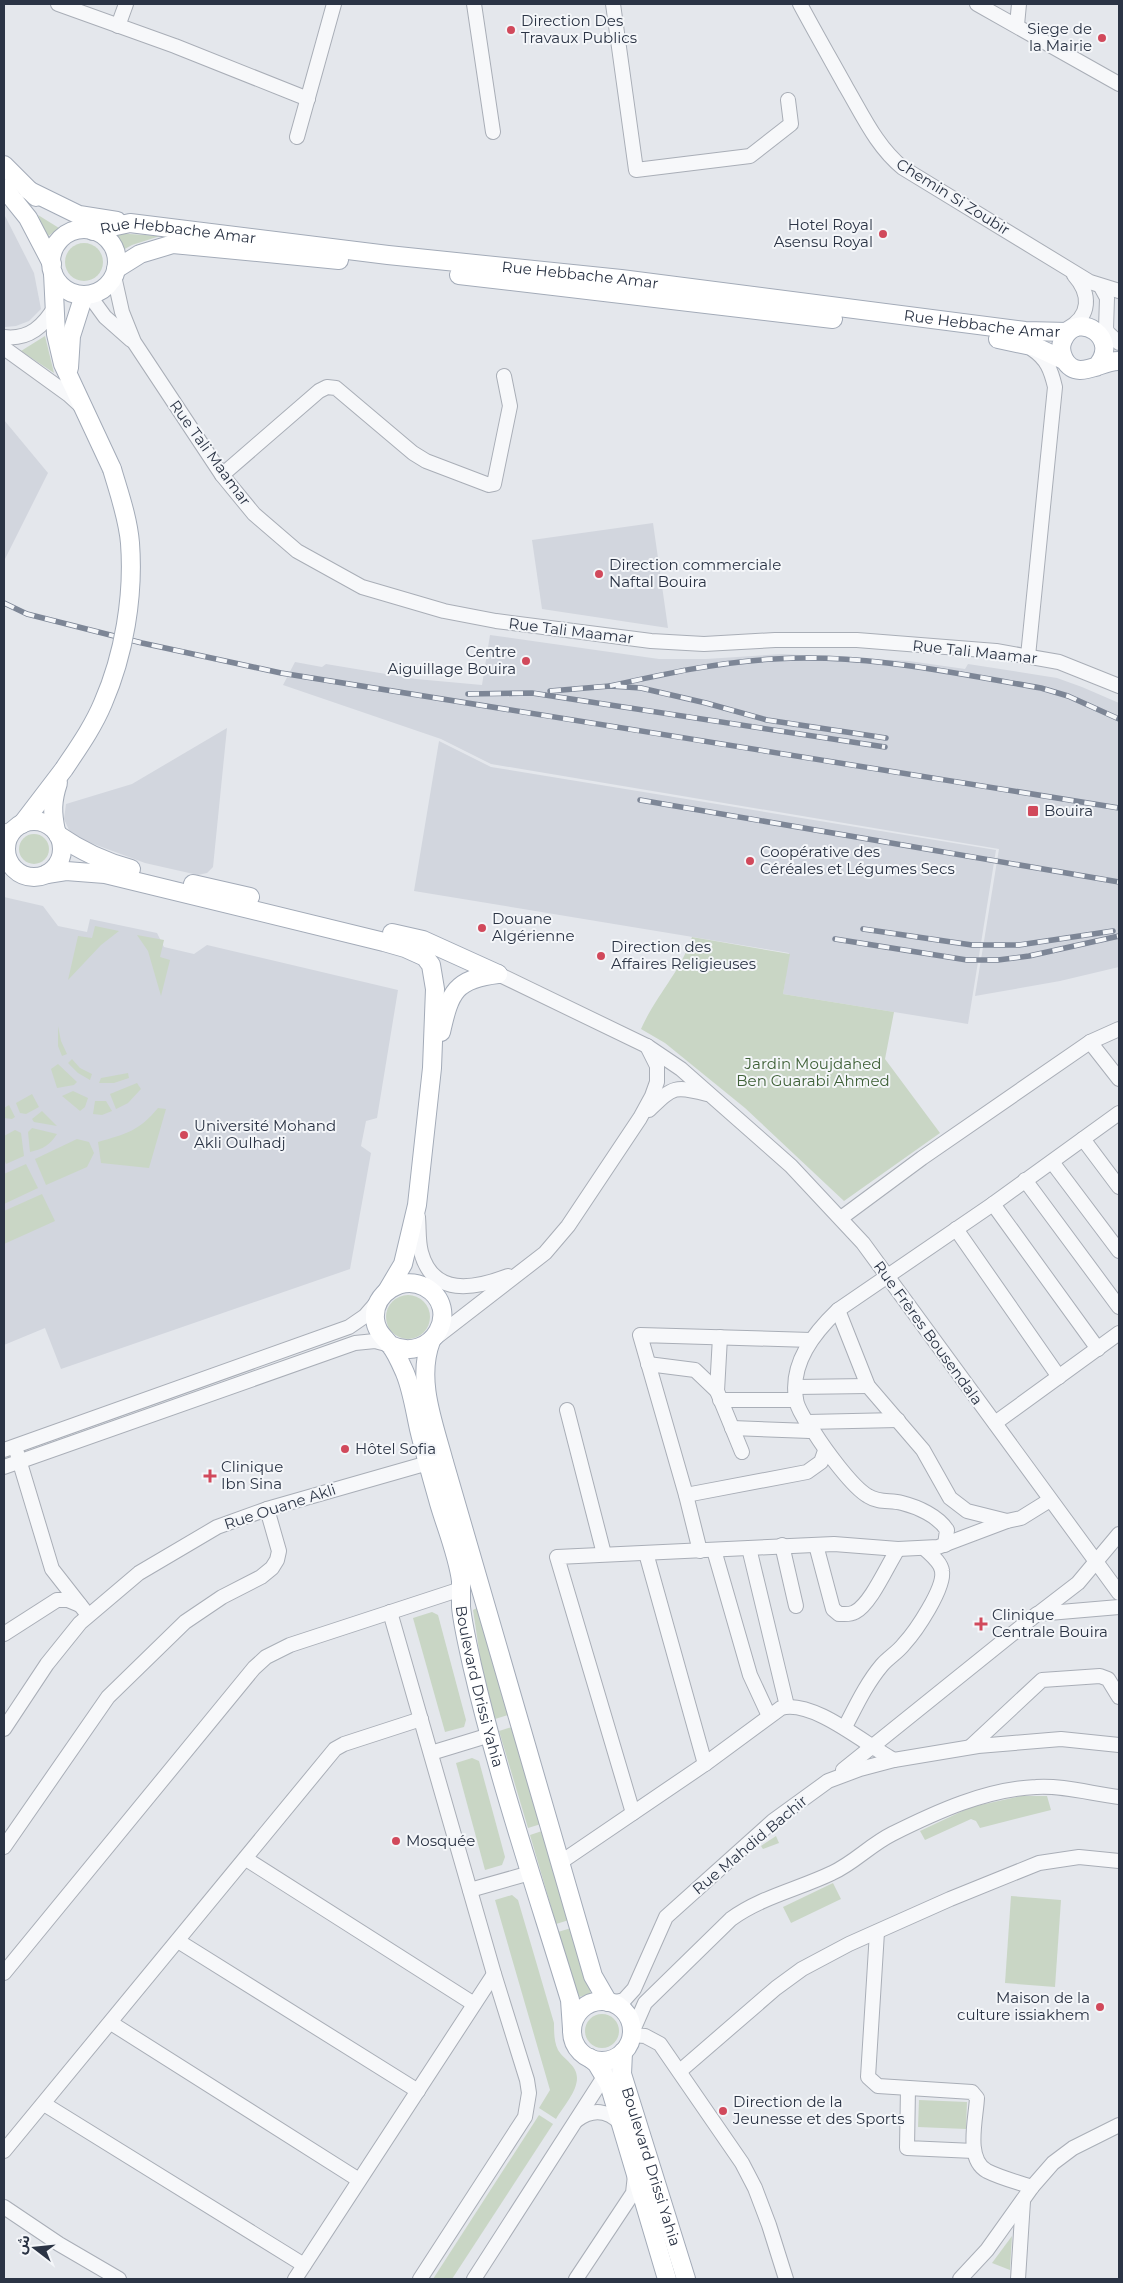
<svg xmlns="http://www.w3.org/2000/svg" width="1123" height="2283" font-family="Montserrat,'Noto Sans Arabic',sans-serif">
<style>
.built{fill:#d2d6de}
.green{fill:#c9d6c5}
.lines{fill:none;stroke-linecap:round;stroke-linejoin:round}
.minor-casing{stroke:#a9aeb7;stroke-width:16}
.major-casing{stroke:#a3abb8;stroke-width:20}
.minor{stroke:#f7f8fa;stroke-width:14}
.major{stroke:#fff;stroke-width:18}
.rail-casing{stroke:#7d8696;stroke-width:5.5}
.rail{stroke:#f4f6f9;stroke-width:4;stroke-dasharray:11;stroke-linecap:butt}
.major-bridge-casing{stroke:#a3abb8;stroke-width:20;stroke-linecap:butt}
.major-bridge{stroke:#fff;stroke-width:18}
.poi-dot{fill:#d1495b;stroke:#f4f6f9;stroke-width:2}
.labels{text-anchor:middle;stroke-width:4;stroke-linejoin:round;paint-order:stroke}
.poi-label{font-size:15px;fill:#2b3445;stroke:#f4f6f9;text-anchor:start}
.street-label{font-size:15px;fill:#2b3445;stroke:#f4f6f9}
.park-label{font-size:15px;fill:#3f6138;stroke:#f4f6f9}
</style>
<rect width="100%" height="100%" fill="#e4e7ec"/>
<g class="built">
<polygon points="4,214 34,273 41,309 29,321 16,326 5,327"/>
<polygon points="4,420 48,473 4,561"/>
<polygon points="653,523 668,628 542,609 532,540"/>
<polygon points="490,635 659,659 706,659 783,654 909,661 965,669 968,664 1057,678 1082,687 1119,703 1119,967 1060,981 975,996 999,849 491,764 441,739 283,685 295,662 322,667 326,664 416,679 482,685"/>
<polygon points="227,728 213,867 207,873 198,875 145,863 80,839 69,830 64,819 66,804 132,784"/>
<polygon points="439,741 491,767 996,850 968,1024 783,994 789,953 414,891"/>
<polygon points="4,897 43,906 58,926 87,932 90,919 157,933 164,947 194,954 207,945 398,990 377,1118 366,1121 361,1146 371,1153 350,1269 61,1369 45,1328 4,1345"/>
</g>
<g class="green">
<polygon points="38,215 59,228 47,237"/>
<polygon points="114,233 160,236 132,245 123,250"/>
<circle cx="84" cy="262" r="19"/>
<polygon points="45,336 54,373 21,351"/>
<circle cx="34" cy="849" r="15"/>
<polygon points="95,926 119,931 101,945 68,980 78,936 92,938"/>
<polygon points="137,935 164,940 160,957 170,960 161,996 148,951"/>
<path d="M692 937 790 954 783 994 894 1012 885 1059 940 1133 844 1201 745 1108 665 1043 641 1029C655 997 681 971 692 937Z"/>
<polygon points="58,1026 61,1041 67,1054 62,1056 58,1046"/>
<polygon points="72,1059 80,1068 92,1074 90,1080 78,1073 68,1063"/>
<polygon points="58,1064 77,1082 74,1085 57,1088 51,1069"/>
<polygon points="128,1073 129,1078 114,1083 99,1083 101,1078"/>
<polygon points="137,1083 141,1089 128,1103 116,1109 110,1094"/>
<polygon points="73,1091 88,1098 85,1107 80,1111 62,1096"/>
<polygon points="32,1094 39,1107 26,1114 20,1113 16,1103"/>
<polygon points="95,1101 106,1101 112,1111 102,1115 93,1114"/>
<polygon points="9,1105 15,1117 12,1119 4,1118 4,1108"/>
<path d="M158 1108 166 1109 149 1168 101 1163 98 1142C126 1134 139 1131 158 1108Z"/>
<polygon points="42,1111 57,1126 34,1122 32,1119"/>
<path d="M32 1128 57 1134C50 1145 43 1149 30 1152L28 1132Z"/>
<polygon points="15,1130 21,1133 24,1156 6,1164 4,1159 4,1136"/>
<polygon points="77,1139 89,1142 94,1153 87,1167 46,1185 35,1159"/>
<polygon points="26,1164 38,1188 4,1204 4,1174"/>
<polygon points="42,1194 55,1221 4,1244 4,1211"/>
<circle cx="408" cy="1317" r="22"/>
<polygon points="477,1608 508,1715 495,1719 481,1663 473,1610"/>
<polygon points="432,1612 438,1615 466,1720 464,1727 445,1732 413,1618"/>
<polygon points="512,1727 541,1824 528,1828 499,1731"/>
<polygon points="472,1758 479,1761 505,1857 502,1865 485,1870 456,1763"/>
<polygon points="1021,1796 1047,1796 1051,1810 980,1828 976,1821 971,1819 925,1840 920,1831 971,1807"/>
<polygon points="542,1831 569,1920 556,1924 530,1835"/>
<polygon points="776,1836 779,1843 763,1849 761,1846"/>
<polygon points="833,1883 841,1899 791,1923 783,1907"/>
<path d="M512 1895 518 1900 554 2023C554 2032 554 2042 558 2050 564 2060 577 2065 577 2078 577 2092 563 2107 556 2119L539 2108 550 2090 495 1900Z"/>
<polygon points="1011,1896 1061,1900 1055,1987 1005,1983"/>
<polygon points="571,1928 591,1994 579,1997 558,1932"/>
<circle cx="602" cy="2031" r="17"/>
<polygon points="919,2100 967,2102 966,2129 918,2127"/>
<polygon points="539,2115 553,2124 452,2279 433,2279"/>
<polygon points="1012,2236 1010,2270 992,2263"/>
</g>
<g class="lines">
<defs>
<g id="minor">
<polyline points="58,4 175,46 308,99"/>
<polyline points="474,4 493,132"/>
<polyline points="613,4 636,170 750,156 791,124 788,100"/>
<path d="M800 4C815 32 831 60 846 87 863 116 877 147 903 168L1090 282 1119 291"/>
<polyline points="977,4 1119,84"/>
<polyline points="1017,25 1019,4"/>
<polyline points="118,26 126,4"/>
<polyline points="297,137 334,4"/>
<polyline points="114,276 122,312 134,342 222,475 254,514 297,551 362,587 444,611 496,621 651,641 704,644 775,640 857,640 996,651 1059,662 1119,686"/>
<polyline points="1101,287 1107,298 1106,329 1108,333 1119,343"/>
<polyline points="89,295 105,317 131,340"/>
<path d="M1067 329C1091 316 1091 294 1074 275"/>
<path d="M4 337C29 340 44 326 56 305"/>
<polyline points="4,348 69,395 81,406"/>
<polyline points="222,475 319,391 327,387 336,388 413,453 426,461 489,485 494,484 510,406 504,376"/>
<path d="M1028 656 1055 387C1051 370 1047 359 1032 349"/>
<polyline points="4,832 16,828"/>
<polyline points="4,861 13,867"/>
<polyline points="498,974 647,1046 681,1069 791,1166 863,1243 1119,1593"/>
<polyline points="1090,1042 1119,1079"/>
<path d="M649 1110C673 1087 674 1085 707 1094"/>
<polyline points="1083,1139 1119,1187"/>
<polyline points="1052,1162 1119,1251"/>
<polyline points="1025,1180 1119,1307"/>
<polyline points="993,1204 1098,1349"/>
<path d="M418 1217C419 1228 418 1241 421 1252 433 1297 474 1289 508 1276"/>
<polyline points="841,1218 922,1158 1090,1042 1119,1029"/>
<polyline points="956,1229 1059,1377"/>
<polyline points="838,1310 868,1386 923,1450 950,1498 967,1511 1007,1521"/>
<polyline points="720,1337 717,1391 742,1452"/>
<polyline points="434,1339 545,1253 568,1226 640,1118 652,1096 657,1082 657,1066 647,1046"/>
<polyline points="648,1364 695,1370 717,1391"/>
<polyline points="796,1387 868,1386"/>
<polyline points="720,1400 796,1400"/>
<polyline points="567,1410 604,1554"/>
<polyline points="807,1422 898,1420"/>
<polyline points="995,1423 1119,1333"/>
<polyline points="732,1428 810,1431"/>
<polyline points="4,1450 349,1327 365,1316 378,1301"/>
<polyline points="17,1453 52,1569 88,1615"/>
<polyline points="4,1467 355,1343 375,1341 390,1345"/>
<polyline points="686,1495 807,1472 821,1462 825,1451"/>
<polyline points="782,1545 796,1606"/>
<path d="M816 1545 833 1609 839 1614C845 1614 850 1615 855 1612 871 1604 888 1564 898 1549"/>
<path d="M945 1545 947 1530C938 1516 918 1507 902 1503 890 1500 879 1503 868 1496 852 1487 824 1448 814 1432L810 1431C807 1420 797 1410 796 1399 790 1363 814 1333 838 1310L993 1204 1119 1113"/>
<polyline points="749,1548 787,1706"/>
<polyline points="714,1550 750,1675 769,1716"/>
<polyline points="700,1551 686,1495 640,1335 811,1340"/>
<polyline points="646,1553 705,1764"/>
<polyline points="390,1612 494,1974 527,2080 529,2093 525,2117 420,2279"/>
<polyline points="1039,1613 1078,1583 1119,1534"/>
<polyline points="4,1634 57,1600 68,1600 80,1605"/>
<path d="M845 1727C856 1706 866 1684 882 1665 888 1658 898 1652 904 1644 916 1631 945 1588 942 1571 941 1562 930 1554 924 1548"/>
<polyline points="4,1729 47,1664 80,1623 139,1573 217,1527 267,1509 428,1463"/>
<polyline points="970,1747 1042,1680 1100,1676 1108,1679 1119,1697"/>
<polyline points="431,1753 490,1735"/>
<polyline points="843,1770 1037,1614 1119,1607"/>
<polyline points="633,1813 557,1557 834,1544 898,1549 938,1547 1007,1521 1021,1518 1050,1500"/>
<polyline points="4,1847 108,1697 185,1622 222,1597 261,1577 272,1568 277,1560 279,1551 267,1509"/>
<polyline points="246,1859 474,2004"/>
<path d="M561 1862 705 1764 781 1708C813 1699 866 1745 894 1760"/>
<polyline points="470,1890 530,1873"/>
<path d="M877 1932 868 2077 878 2086 972 2092 977 2098C976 2119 965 2159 987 2171 1001 2178 1017 2182 1032 2187"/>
<polyline points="178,1941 418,2091"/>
<polyline points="4,1973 254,1668 266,1657 290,1645 461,1589"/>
<polyline points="611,2003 624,2000 634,1989 666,1917 773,1821 828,1781 860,1769 894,1760 978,1746 1061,1739 1119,1745"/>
<polyline points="111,2023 359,2180"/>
<polyline points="680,2071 776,1988 802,1969 849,1944 950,1899 1039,1863 1079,1857 1119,1861"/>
<polyline points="908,2088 907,2148 974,2151"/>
<polyline points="44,2104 304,2265"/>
<path d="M577 2120C593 2108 608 2110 621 2124"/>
<polyline points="4,2151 335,1749 344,1744 421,1719"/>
<polyline points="4,2207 59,2244 119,2279"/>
<polyline points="295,2279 494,1974"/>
<polyline points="474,2279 618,2055"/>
<polyline points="576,2279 633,2193 635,2175"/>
<path d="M786 2279 769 2225 755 2188 742 2163 660 2044 645 2036 631 2035 645 2003 731 1919C761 1897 799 1889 832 1873 854 1863 870 1845 892 1834 936 1812 986 1789 1036 1787 1062 1785 1093 1794 1119 1797"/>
<polyline points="960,2279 987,2250 1032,2187 1053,2163 1073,2148 1119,2125"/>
<polyline points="1018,2279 1023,2201"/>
</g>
<g id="major">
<polyline points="4,165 36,197"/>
<polyline points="4,188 28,218 52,264"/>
<polyline points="28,190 79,215 117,221"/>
<circle cx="84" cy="262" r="33"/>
<path id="s1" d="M93 231 130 223 388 255 621 279 1025 331 1068 332"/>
<polyline points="116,269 140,254 173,244 339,260"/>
<polyline points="53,273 56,334 63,364 112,469"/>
<polyline points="459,275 833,319"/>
<polyline points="998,339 1036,347 1064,360"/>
<path d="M1096 367C1123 339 1077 308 1063 340 1060 346 1061 353 1064 359 1077 383 1101 360 1119 361"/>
<polyline points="69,368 71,336 84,295"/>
<circle cx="34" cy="849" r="28"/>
<polyline points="22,824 64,769"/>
<path d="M56 831C52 813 52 801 58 783"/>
<path d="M58 835C81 851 104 862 131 869"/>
<polyline points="47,874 66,871 105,874 384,942 405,948 425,957 431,965 435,989 432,1068 417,1205 403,1264 387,1291"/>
<polyline points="193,884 250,897"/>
<polyline points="392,933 423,940 498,974"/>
<path d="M441 1032C450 992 455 979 498 974"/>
<path d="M431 1341C416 1380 434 1424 444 1462L593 1976 608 2002"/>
<path id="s2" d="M390 1345C433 1365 463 1308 425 1287 402 1275 373 1293 375 1319 376 1331 383 1336 390 1345 396 1352 401 1364 405 1373 412 1390 415 1411 419 1429 425 1454 432 1478 439 1503 446 1527 458 1556 461 1581 461 1589 461 1599 461 1607 463 1626 468 1646 472 1665 498 1778 536 1889 570 2000L572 2029"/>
<circle cx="602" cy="2031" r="30"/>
<path id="s3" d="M623 2052 622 2074 686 2279"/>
<polyline points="590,2058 597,2064 609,2084 667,2279"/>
</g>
</defs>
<use href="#minor" class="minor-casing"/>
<use href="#major" class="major-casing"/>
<use href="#minor" class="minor"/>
<use href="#major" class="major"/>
<defs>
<g id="rail">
<polyline points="4,603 27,614 142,643 281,673 1119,808"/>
<path d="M610 686C664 674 718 662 774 659 864 653 953 673 1041 688L1068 696 1119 719"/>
<polyline points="550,691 610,686 641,688 706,703 767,720 886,738"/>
<polyline points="468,694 532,693 885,747"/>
<polyline points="640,800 1119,882"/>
<polyline points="863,929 972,945 1019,945 1113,931"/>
<polyline points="835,939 967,960 998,960 1029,956 1119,936"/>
</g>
</defs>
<use href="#rail" class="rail-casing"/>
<use href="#rail" class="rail"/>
<defs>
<path id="major-bridge" d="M64 769C78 748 93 727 103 703 124 655 134 596 130 543 128 518 119 493 112 469"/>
</defs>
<use href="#major-bridge" class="major-bridge-casing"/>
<use href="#major-bridge" class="major-bridge"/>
</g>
<g class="poi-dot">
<circle cx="511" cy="30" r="5"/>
<circle cx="1102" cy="38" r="5"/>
<circle cx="883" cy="234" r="5"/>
<circle cx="599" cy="574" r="5"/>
<circle cx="526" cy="661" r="5"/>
<rect x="1027" y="805" width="12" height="12" rx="2.5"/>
<circle cx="750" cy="861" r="5"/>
<circle cx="482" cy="928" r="5"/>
<circle cx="601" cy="956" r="5"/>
<circle cx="184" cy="1135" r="5"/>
<circle cx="345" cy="1449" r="5"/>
<path d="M207.5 1468.5h5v5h5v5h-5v5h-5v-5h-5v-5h5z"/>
<path d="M978.5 1616.5h5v5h5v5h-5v5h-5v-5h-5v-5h5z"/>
<circle cx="396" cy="1841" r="5"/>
<circle cx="1100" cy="2007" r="5"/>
<circle cx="723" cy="2111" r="5"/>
</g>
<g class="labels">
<g class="poi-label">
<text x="521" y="26">Direction Des<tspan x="521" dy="17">Travaux Publics</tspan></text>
<text x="1092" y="34" text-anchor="end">Siege de<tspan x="1092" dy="17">la Mairie</tspan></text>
<text x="873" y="230" text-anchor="end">Hotel Royal<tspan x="873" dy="17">Asensu Royal</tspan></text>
<text x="609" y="570">Direction commerciale<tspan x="609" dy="17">Naftal Bouira</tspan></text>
<text x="516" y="657" text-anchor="end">Centre<tspan x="516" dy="17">Aiguillage Bouira</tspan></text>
<text x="1044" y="816">Bouira</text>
<text x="760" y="857">Coopérative des<tspan x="760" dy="17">Céréales et Légumes Secs</tspan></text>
<text x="492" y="924">Douane<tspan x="492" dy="17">Algérienne</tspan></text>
<text x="611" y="952">Direction des<tspan x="611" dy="17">Affaires Religieuses</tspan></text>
<text x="194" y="1131">Université Mohand<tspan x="194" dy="17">Akli Oulhadj</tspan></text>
<text x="355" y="1454">Hôtel Sofia</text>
<text x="221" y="1472">Clinique<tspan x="221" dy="17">Ibn Sina</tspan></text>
<text x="992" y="1620">Clinique<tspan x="992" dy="17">Centrale Bouira</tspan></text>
<text x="406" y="1846">Mosquée</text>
<text x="1090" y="2003" text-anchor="end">Maison de la<tspan x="1090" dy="17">culture issiakhem</tspan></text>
<text x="733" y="2107">Direction de la<tspan x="733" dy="17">Jeunesse et des Sports</tspan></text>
</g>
<g class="street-label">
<text transform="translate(953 197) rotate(32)" y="5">Chemin Si Zoubir</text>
<text dy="5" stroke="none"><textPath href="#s1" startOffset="86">Rue Hebbache Amar</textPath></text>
<text dy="5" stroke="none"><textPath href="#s1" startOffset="491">Rue Hebbache Amar</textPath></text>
<text dy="5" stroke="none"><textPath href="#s1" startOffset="896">Rue Hebbache Amar</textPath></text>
<text transform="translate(210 453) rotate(54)" y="5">Rue Tali Maamar</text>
<text transform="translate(571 631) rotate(7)" y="5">Rue Tali Maamar</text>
<text transform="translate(975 652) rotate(6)" y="5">Rue Tali Maamar</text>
<text transform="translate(928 1333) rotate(54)" y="5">Rue Frères Bousendala</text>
<text transform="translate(280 1507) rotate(-18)" y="5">Rue Ouane Akli</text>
<text dy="5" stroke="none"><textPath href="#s2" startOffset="564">Boulevard Drissi Yahia</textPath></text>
<text transform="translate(750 1845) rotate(-40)" y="5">Rue Mahdid Bachir</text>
<text dy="5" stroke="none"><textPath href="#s3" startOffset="119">Boulevard Drissi Yahia</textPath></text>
</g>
<g class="park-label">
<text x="813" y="1069">Jardin Moujdahed<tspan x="813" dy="17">Ben Guarabi Ahmed</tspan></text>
</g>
</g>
<rect width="1123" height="2283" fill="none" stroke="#2b3445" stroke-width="10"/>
<g transform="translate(35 2248) rotate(286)" stroke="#f4f6f9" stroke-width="4" paint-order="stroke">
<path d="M0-4L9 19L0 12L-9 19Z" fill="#2b3445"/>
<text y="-8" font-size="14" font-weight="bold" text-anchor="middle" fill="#2b3445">ش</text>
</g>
</svg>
